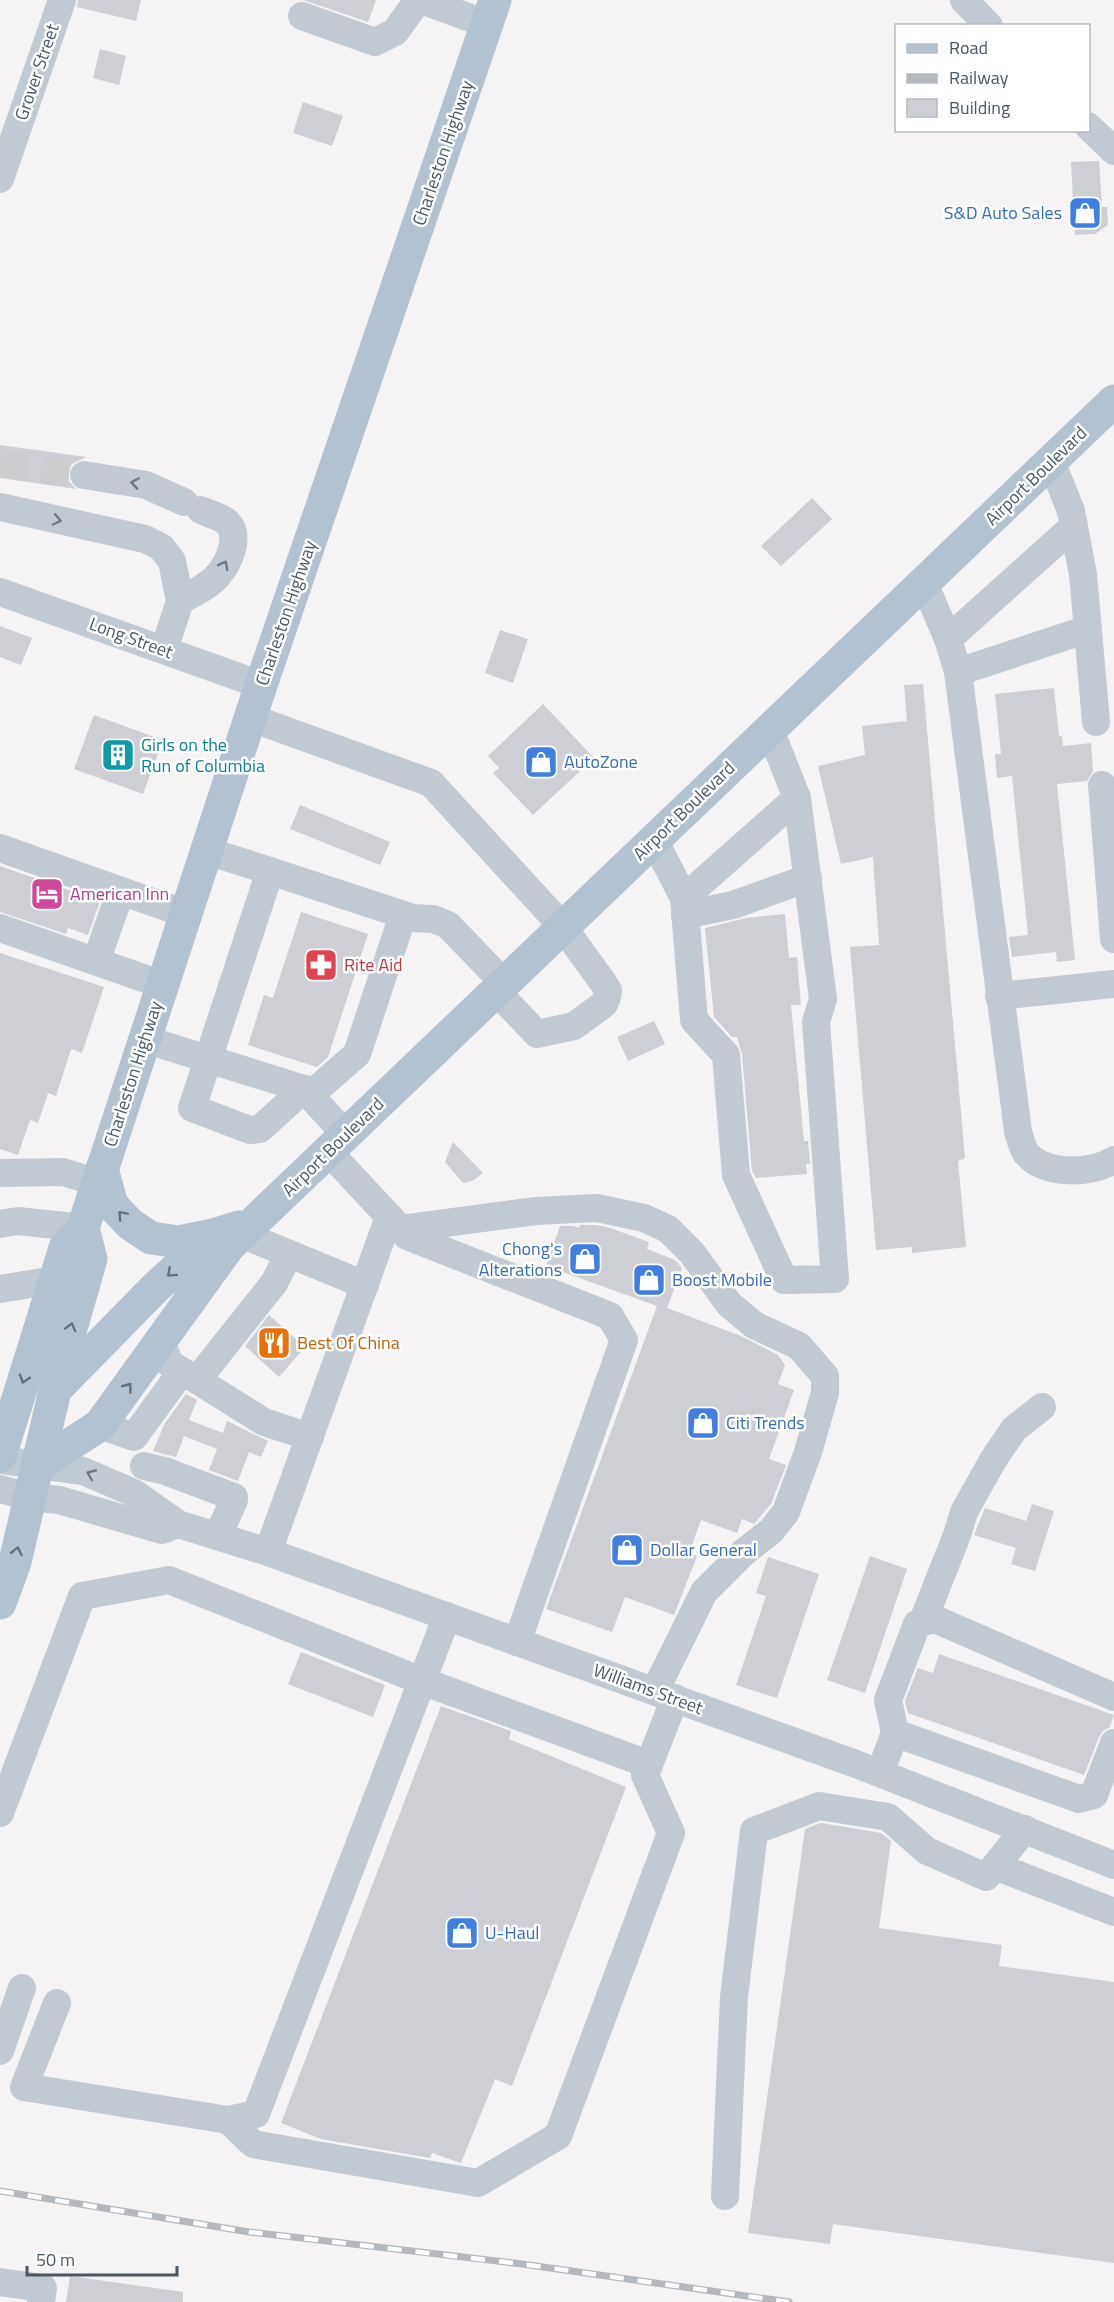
<svg xmlns="http://www.w3.org/2000/svg" width="1114" height="2302" font-family="'Titillium Web',sans-serif">
<style>
.building{fill:#cdcfd5}
.lines{fill:none;stroke-linecap:round;stroke-linejoin:round}
.minor-tunnel{stroke:#caccce;stroke-width:28;stroke-dasharray:28 14;stroke-linecap:butt}
.minor{stroke:#c1cad2;stroke-width:28}
.major{stroke:#b3c2d1;stroke-width:33}
.rail-casing{stroke:#b5b8bd;stroke-width:7}
.rail{stroke:#fff;stroke-width:4.5;stroke-dasharray:14;stroke-linecap:butt}
.oneway{stroke:#6e7983}
.oneway2{stroke:#64717d}
.labels{text-anchor:middle;stroke-width:5;stroke-linejoin:round;paint-order:stroke}
.street-label{font-size:18px;fill:#4a5661;stroke:#fff}
.shop-label{font-size:18px;fill:#366cbe;stroke:#fff;text-anchor:start}
.culture-label{font-size:18px;fill:#0d838f;stroke:#fff;text-anchor:start}
.hotel-label{font-size:18px;fill:#b23c85;stroke:#fff;text-anchor:start}
.health-label{font-size:18px;fill:#be3a42;stroke:#fff;text-anchor:start}
.food-label{font-size:18px;fill:#c56008;stroke:#fff;text-anchor:start}
</style>
<rect width="100%" height="100%" fill="#f5f3f3"/>
<g class="building">
<polygon points="78,0 141,0 136,21 77,7"/>
<polygon points="303,0 376,0 368,22"/>
<polygon points="100,49 126,56 119,85 93,78"/>
<polygon points="303,102 343,116 332,146 293,133"/>
<polygon points="1099,161 1102,207 1107,207 1108,225 1095,234 1075,235 1071,162"/>
<polygon points="0,445 86,457 72,464 68,472 69,481 76,489 0,478"/>
<polygon points="812,498 832,519 781,566 761,546"/>
<polygon points="0,626 32,638 21,665 0,657"/>
<polygon points="500,630 528,639 513,683 485,673"/>
<polygon points="923,684 965,1158 958,1161 966,1247 912,1253 912,1247 876,1250 850,947 879,945 873,857 841,864 818,766 865,755 862,726 907,721 904,685"/>
<polygon points="1054,688 1059,736 1062,736 1063,746 1091,743 1093,771 1087,781 1057,784 1075,960 1057,962 1056,952 1012,957 1009,937 1028,935 1012,776 997,778 995,754 1001,754 995,694"/>
<polygon points="543,704 594,758 533,815 493,773 499,768 488,756"/>
<polygon points="94,715 163,740 143,794 74,769"/>
<polygon points="300,805 390,842 380,865 290,829"/>
<polygon points="0,866 100,901 88,935 68,928 66,934 0,912"/>
<polygon points="301,912 368,934 328,1057 317,1067 248,1045 264,995 273,998"/>
<polygon points="785,914 789,958 797,957 801,1005 791,1005 804,1141 808,1141 810,1164 806,1164 807,1174 756,1178 752,1171 742,1054 737,1037 732,1037 714,1017 705,928 746,918"/>
<polygon points="0,953 104,987 82,1053 71,1049 56,1096 48,1093 38,1123 30,1120 18,1155 0,1149"/>
<polygon points="654,1021 665,1044 628,1061 617,1037"/>
<polygon points="453,1142 483,1173 474,1180 463,1183 445,1162"/>
<polygon points="580,1225 596,1225 610,1228 649,1242 647,1249 675,1260 682,1268 667,1308 741,1336 778,1355 785,1365 778,1384 794,1390 769,1459 786,1465 771,1504 754,1524 742,1519 737,1533 701,1520 689,1553 697,1556 674,1615 625,1597 612,1632 546,1609 657,1306 546,1266 560,1226 573,1226 579,1228"/>
<polygon points="269,1315 305,1347 279,1377 245,1346"/>
<polygon points="186,1394 197,1400 189,1420 223,1433 227,1421 268,1441 261,1457 249,1452 238,1481 209,1470 217,1449 184,1436 176,1457 153,1451 165,1423"/>
<polygon points="1032,1504 1054,1511 1035,1571 1011,1564 1016,1548 974,1535 985,1508 1026,1521"/>
<polygon points="870,1556 907,1569 865,1693 827,1680"/>
<polygon points="768,1557 819,1574 777,1698 736,1685 766,1596 756,1593"/>
<polygon points="301,1652 385,1685 373,1717 288,1684"/>
<polygon points="939,1654 1114,1715 1110,1727 1103,1731 1099,1737 1084,1775 908,1713 905,1701 918,1668 933,1673"/>
<polygon points="441,1706 511,1731 509,1739 626,1787 512,2086 495,2079 461,2163 432,2153 430,2158 321,2139 281,2123"/>
<polygon points="821,1823 881,1833 891,1841 879,1928 1002,1945 999,1966 1114,1982 1114,2263 833,2224 830,2244 748,2233 805,1829"/>
<polygon points="70,2276 183,2292 183,2302 66,2302"/>
</g>
<g class="lines">
<polyline class="minor-tunnel" points="0,463 84,475"/>
<g class="minor">
<polyline points="421,0 487,24"/>
<polyline points="964,0 989,26"/>
<polyline points="302,16 375,42 395,32 418,0"/>
<polyline points="1088,126 1114,151"/>
<polyline points="0,179 62,0"/>
<polyline points="1051,461 1071,511 1083,574 1096,722"/>
<polyline points="84,475 146,485 184,502"/>
<polyline points="0,507 145,539 161,547 172,561 180,601 164,650"/>
<polyline points="924,583 948,639 958,672 1088,629"/>
<polyline points="0,592 261,685"/>
<path d="M180 601C193 593 210 586 219 574 229 562 241 536 227 522 221 517 209 514 201 510"/>
<polyline points="948,639 1074,526"/>
<path d="M958 672 1018 1131C1020 1138 1022 1147 1026 1153 1045 1176 1091 1174 1114 1160"/>
<polyline points="251,718 431,783 563,927 602,981 608,990 607,997 604,1004 574,1026 537,1034 496,991"/>
<polyline points="1102,785 1114,939"/>
<polyline points="654,840 684,898 694,1020 726,1055 736,1175 784,1280 835,1279 816,1022 823,999 797,798 770,730"/>
<polyline points="0,848 186,914"/>
<polyline points="207,851 270,871"/>
<polyline points="684,898 797,798"/>
<polyline points="685,915 733,905 808,878"/>
<polyline points="0,928 163,985"/>
<polyline points="96,961 121,891"/>
<polyline points="999,996 1114,984"/>
<polyline points="144,1039 304,1089 346,1135"/>
<polyline points="304,1089 260,1129 250,1130 192,1108 270,871 413,918 433,919 448,925 504,983"/>
<polyline points="310,1095 357,1054 403,915"/>
<polyline points="328,1151 407,1236 610,1316 624,1340 517,1642"/>
<polyline points="0,1173 63,1172 98,1183"/>
<polyline points="0,1224 18,1221 83,1228"/>
<polyline points="401,1229 536,1211 597,1208 644,1218 668,1229 692,1253 729,1304 754,1325 799,1346 825,1376 825,1393 808,1452 786,1512 771,1531 744,1552 704,1592 655,1691"/>
<polyline points="241,1234 365,1285"/>
<polyline points="0,1289 55,1280"/>
<polyline points="161,1343 170,1364 197,1380 274,1283 289,1254"/>
<polyline points="197,1380 264,1422 310,1437"/>
<polyline points="100,1425 134,1437 182,1371"/>
<polyline points="0,1460 83,1471 134,1493 178,1524 268,1552 856,1764 1114,1865"/>
<polyline points="144,1466 165,1471 234,1497 234,1500 218,1536"/>
<polyline points="0,1489 30,1497 59,1500 162,1530 178,1524"/>
<polyline points="268,1552 389,1217"/>
<polyline points="923,1621 957,1535 964,1512 993,1460 1014,1429 1042,1407"/>
<polyline points="895,1733 1079,1799 1094,1795 1114,1743"/>
<polyline points="880,1773 895,1733 888,1700 917,1624 930,1620 937,1620 1114,1697"/>
<polyline points="0,1813 82,1596 169,1580 422,1681 648,1764"/>
<polyline points="995,1866 1114,1912"/>
<polyline points="57,2003 24,2087 228,2120 256,2114 447,1616"/>
<polyline points="0,2051 22,1988"/>
<polyline points="228,2120 253,2144 478,2183 558,2136 671,1833 645,1775 675,1698"/>
<polyline points="725,2196 734,1997 754,1831 819,1806 888,1817 927,1851 986,1877 1025,1829"/>
<polyline points="0,2282 43,2288 41,2302"/>
</g>
<g class="major">
<polyline points="102,1169 112,1205 130,1224 151,1238 179,1242 213,1235"/>
<polyline points="55,1390 154,1289 213,1235 239,1227"/>
<polyline points="0,1456 65,1248 83,1228 261,685 495,0"/>
<polyline points="37,1466 100,1425 229,1246 1114,401"/>
<polyline points="0,1603 15,1562 63,1356 91,1259 83,1228"/>
</g>
<defs>
<polyline id="rail" points="0,2191 249,2232 522,2264 789,2302"/>
</defs>
<use href="#rail" class="rail-casing"/>
<use href="#rail" class="rail"/>
</g>
<defs><path id="oneway-chevron" d="M-2-3.5L2.5 0L-2 3.5" fill="none" stroke-width="1.6" stroke-linecap="round" stroke-linejoin="round" transform="scale(1.5)"/></defs>
<g class="oneway">
<use href="#oneway-chevron" transform="translate(135 483) rotate(-171)"/>
<use href="#oneway-chevron" transform="translate(57 520) rotate(12)"/>
<use href="#oneway-chevron" transform="translate(224 565) rotate(-62)"/>
<use href="#oneway-chevron" transform="translate(91 1474) rotate(-157)"/>
</g>
<g class="oneway2">
<use href="#oneway-chevron" transform="translate(122 1215) rotate(-133)"/>
<use href="#oneway-chevron" transform="translate(171 1273) rotate(138)"/>
<use href="#oneway-chevron" transform="translate(71 1327) rotate(-74)"/>
<use href="#oneway-chevron" transform="translate(24 1379) rotate(108)"/>
<use href="#oneway-chevron" transform="translate(128 1387) rotate(-53)"/>
<use href="#oneway-chevron" transform="translate(17 1551) rotate(-77)"/>
</g>
<defs>
<symbol id="shop-square" viewBox="-11 -11 22 22"><rect x="-9" y="-9" width="18" height="18" rx="4" fill="#3f7fe0" stroke="#fff"/><path d="M-5-2.5h2.3a2.7 3.5 0 0 1 5.4 0H5L5.5 6h-11ZM-1.5-2.5h3a1.5 2.3 0 0 0-3 0Z" fill="#fff"/></symbol>
<symbol id="building-square" viewBox="-11 -11 22 22"><rect x="-9" y="-9" width="18" height="18" rx="4" fill="#0f9aa8" stroke="#fff"/><path d="M-4-6H4V6H1V3H-1V6H-4ZM-2.5-4.3h1.7v1.8h-1.7ZM.8-4.3h1.7v1.8H.8ZM-2.5-1h1.7V.8h-1.7ZM.8-1h1.7V.8H.8Z" fill="#fff"/></symbol>
<symbol id="hotel-square" viewBox="-11 -11 22 22"><rect x="-9" y="-9" width="18" height="18" rx="4" fill="#d1479c" stroke="#fff"/><path d="M-6-4.5h1.5V1H6V5H4.5V3h-9V5H-6ZM-4 0a1.8 1.8 0 1 1 3.6 0ZM.5 0V-2.5h3Q6-2.5 6 0Z" fill="#fff"/></symbol>
<symbol id="pharmacy-square" viewBox="-11 -11 22 22"><rect x="-9" y="-9" width="18" height="18" rx="4" fill="#e0444e" stroke="#fff"/><path d="M-2-6h4v4h4v4h-4v4h-4v-4h-4v-4h4Z" fill="#fff"/></symbol>
<symbol id="restaurant-square" viewBox="-11 -11 22 22"><rect x="-9" y="-9" width="18" height="18" rx="4" fill="#e8710a" stroke="#fff"/><path d="M-5-6h1v4h1v-4h1v4h1v-4h1v5L-1.5 .5V6h-2V.5L-5-1ZM5-6V6H3V1.5H1.5Q1.5-4 5-6Z" fill="#fff"/></symbol>
</defs>
<g fill-rule="evenodd">
<use href="#shop-square" x="1066" y="194" width="38" height="38"/>
<use href="#building-square" x="99" y="736" width="38" height="38"/>
<use href="#shop-square" x="522" y="743" width="38" height="38"/>
<use href="#hotel-square" x="28" y="875" width="38" height="38"/>
<use href="#pharmacy-square" x="302" y="946" width="38" height="38"/>
<use href="#shop-square" x="566" y="1240" width="38" height="38"/>
<use href="#shop-square" x="630" y="1261" width="38" height="38"/>
<use href="#restaurant-square" x="255" y="1324" width="38" height="38"/>
<use href="#shop-square" x="684" y="1404" width="38" height="38"/>
<use href="#shop-square" x="608" y="1531" width="38" height="38"/>
<use href="#shop-square" x="443" y="1914" width="38" height="38"/>
</g>
<g class="labels">
<g class="street-label">
<text transform="translate(37 72) rotate(-71)" y="6">Grover Street</text>
<text transform="translate(443 153) rotate(-71)" y="6">Charleston Highway</text>
<text transform="translate(1036 476) rotate(-44)" y="6">Airport Boulevard</text>
<text transform="translate(286 613) rotate(-71)" y="6">Charleston Highway</text>
<text transform="translate(131 638) rotate(20)" y="6">Long Street</text>
<text transform="translate(684 811) rotate(-44)" y="6">Airport Boulevard</text>
<text transform="translate(133 1074) rotate(-72)" y="6">Charleston Highway</text>
<text transform="translate(333 1147) rotate(-44)" y="6">Airport Boulevard</text>
<text transform="translate(648 1689) rotate(20)" y="6">Williams Street</text>
</g>
<g class="shop-label">
<text x="1062" y="219" text-anchor="end">S&amp;D Auto Sales</text>
<text x="564" y="768">AutoZone</text>
<text x="562" y="1255" text-anchor="end">Chong's<tspan x="562" dy="21">Alterations</tspan></text>
<text x="672" y="1286">Boost Mobile</text>
<text x="726" y="1429">Citi Trends</text>
<text x="650" y="1556">Dollar General</text>
<text x="485" y="1939">U-Haul</text>
</g>
<g class="culture-label">
<text x="141" y="751">Girls on the<tspan x="141" dy="21">Run of Columbia</tspan></text>
</g>
<g class="hotel-label">
<text x="70" y="900">American Inn</text>
</g>
<g class="health-label">
<text x="344" y="971">Rite Aid</text>
</g>
<g class="food-label">
<text x="297" y="1349">Best Of China</text>
</g>
</g>
<rect x="895" y="24" width="195" height="108" fill="#ffffff" stroke="#b7bbc0" stroke-width="1.5"/>
<rect x="907" y="44" width="30" height="9" fill="#b3c2d1" stroke="#b7bbc0" stroke-width="1.5"/>
<text x="949" y="54" font-size="18" fill="#4a5661">Road</text>
<rect x="907" y="74" width="30" height="9" fill="#b5b8bd" stroke="#b7bbc0" stroke-width="1.5"/>
<text x="949" y="84" font-size="18" fill="#4a5661">Railway</text>
<rect x="907" y="99" width="30" height="18" fill="#cdcfd5" stroke="#b7bbc0" stroke-width="1.5"/>
<text x="949" y="114" font-size="18" fill="#4a5661">Building</text>
<path d="M27 2266v9h150v-9" fill="none" stroke="#4a5661" stroke-width="3"/>
<text x="36" y="2266" font-size="18" fill="#4a5661" stroke="#ffffff" stroke-width="4.5" paint-order="stroke">50 m</text>
</svg>
